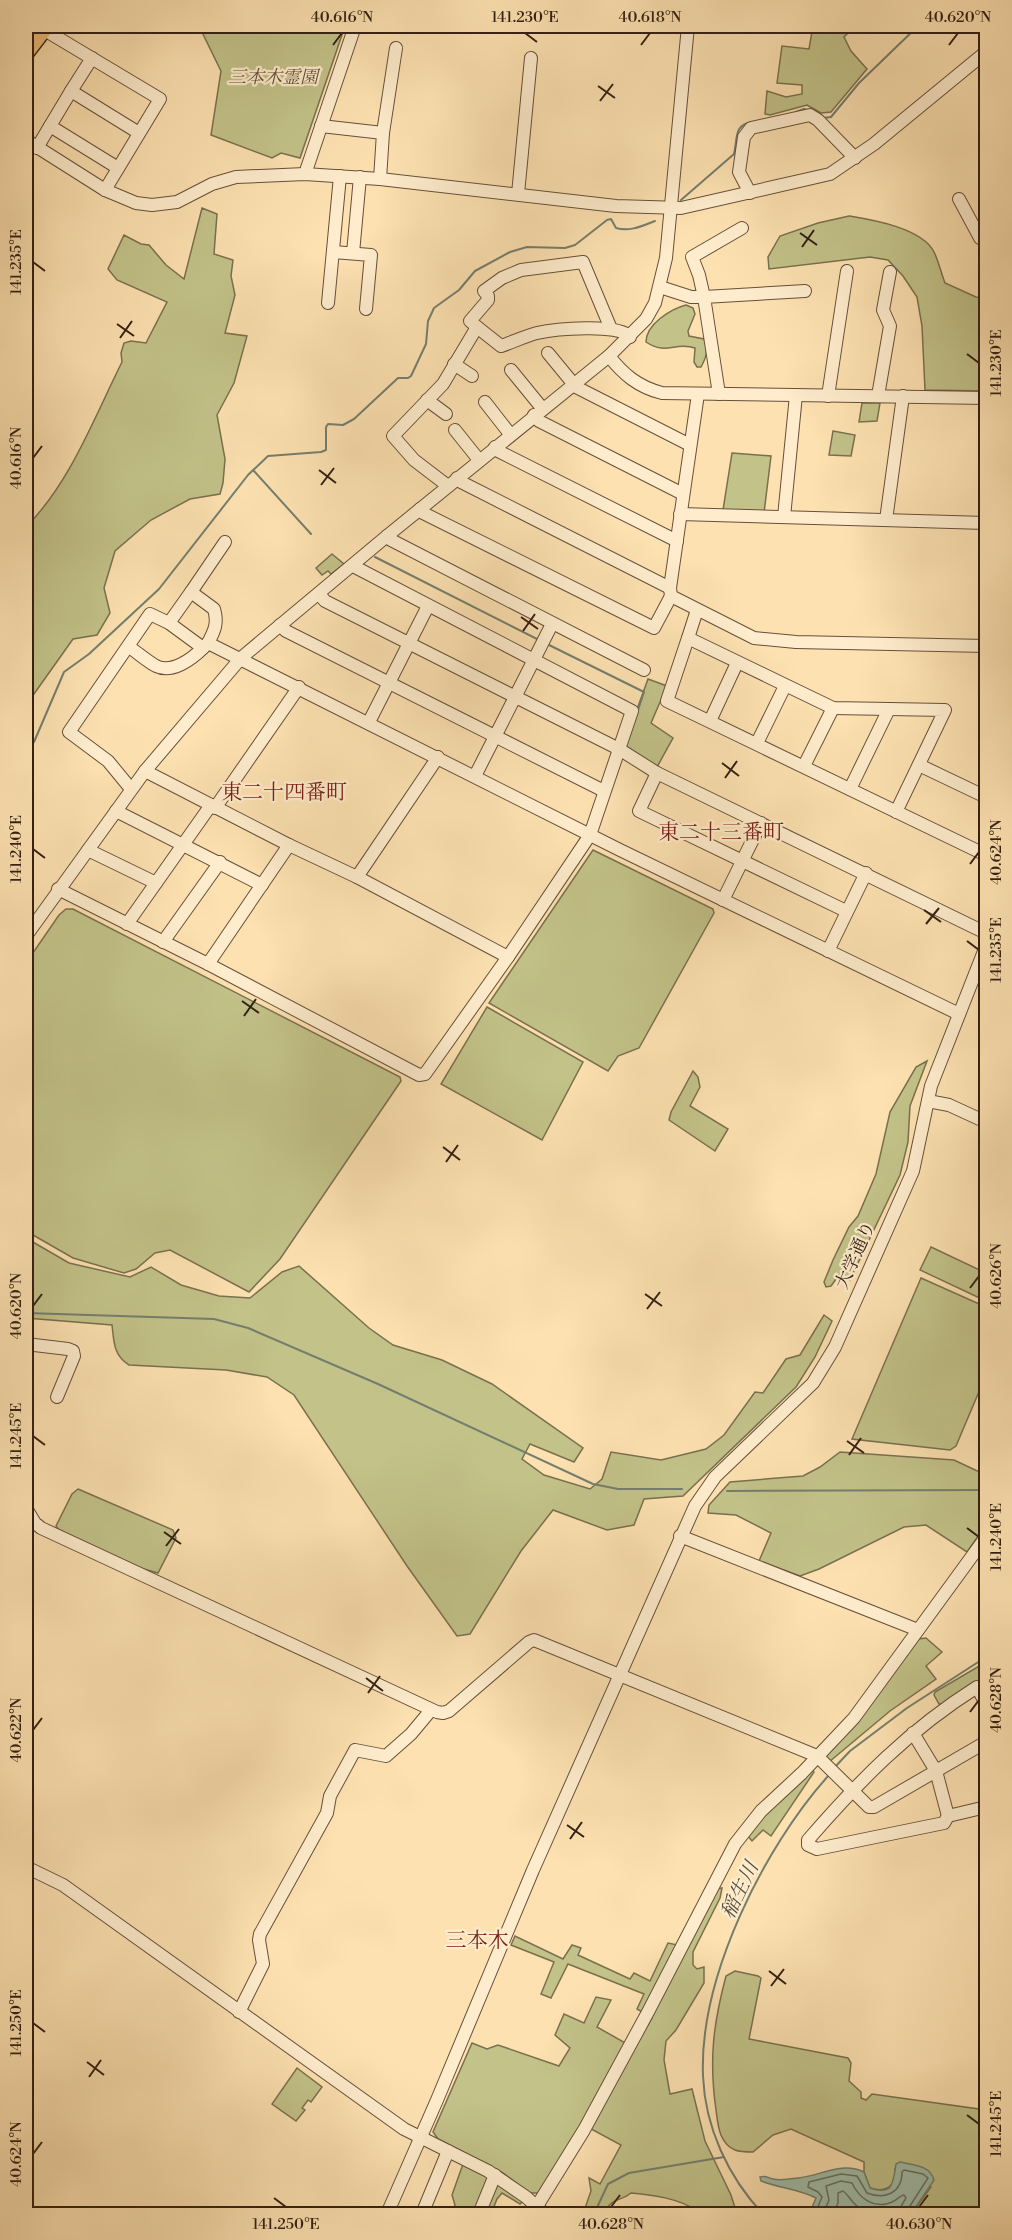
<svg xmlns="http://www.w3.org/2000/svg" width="1012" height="2240" font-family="'Libre Bodoni','Noto Serif JP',serif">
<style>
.green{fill:#c2c289;stroke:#7a704e;stroke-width:1.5}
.water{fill:#9fbeaa;stroke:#747e6d;stroke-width:1.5}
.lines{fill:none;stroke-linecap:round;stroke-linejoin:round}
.shore{stroke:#696e5e;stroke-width:1.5}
.stream{stroke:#747e6d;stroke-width:2}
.minor-casing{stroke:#66503a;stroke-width:14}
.highway-casing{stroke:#331f12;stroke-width:19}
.minor{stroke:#feeccc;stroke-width:12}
.highway{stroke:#eec078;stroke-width:16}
.ticks{fill:none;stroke:#331f12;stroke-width:2}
.labels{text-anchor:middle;stroke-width:4.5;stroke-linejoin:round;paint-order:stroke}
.park-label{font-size:18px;font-style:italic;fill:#5e5036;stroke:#feeccc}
.street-label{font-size:18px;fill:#331f12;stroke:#feeccc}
.water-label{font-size:20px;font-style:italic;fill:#534f40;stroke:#feeccc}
.quarter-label{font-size:21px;fill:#7a1f14;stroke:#feeccc}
.neatline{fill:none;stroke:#331f12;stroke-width:2}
.ticks-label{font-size:15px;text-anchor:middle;fill:#331f12}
</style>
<rect width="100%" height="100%" fill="#fde1b1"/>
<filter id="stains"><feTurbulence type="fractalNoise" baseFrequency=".00333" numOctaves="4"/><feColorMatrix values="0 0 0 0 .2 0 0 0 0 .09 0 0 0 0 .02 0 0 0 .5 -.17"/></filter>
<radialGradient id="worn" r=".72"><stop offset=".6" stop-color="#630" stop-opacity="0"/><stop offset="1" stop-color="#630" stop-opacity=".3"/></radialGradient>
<g class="green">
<polygon points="199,26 345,26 300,158 281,153 272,158 211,135 221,71"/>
<polygon points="813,26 855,26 844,37 851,51 867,69 831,112 821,113 807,105 770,115 765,114 767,91 786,97 802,94 802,85 777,83 782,46 809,49"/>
<path d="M202 208 217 214 214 254 233 260 231 276 235 295 225 333 247 336 234 383 217 415 225 459 223 483 220 494 190 499 151 520 115 551 104 588 110 613 97 635 73 639 29 701C31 714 36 728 26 738V527C70 483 94 418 122 362L121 353 124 343 131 341 146 343 167 302 117 280 108 269 124 235 141 244 149 245 166 265 184 279Z"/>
<path d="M849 216C873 220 922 228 934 252 939 262 941 273 945 283L976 297 986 299V391L925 390 922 326 917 297 903 276 888 260 870 257 769 269 768 257 780 236 818 223Z"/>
<path d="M686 305 693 308 695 314 688 331 689 336 704 339C709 350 706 358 701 367H697L694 362 695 348C675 341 667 356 646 342 646 324 671 309 686 305Z"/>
<polygon points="862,403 880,403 877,421 859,422"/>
<polygon points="833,431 855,435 851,456 829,455"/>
<polygon points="732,453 771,456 764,513 723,510"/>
<polygon points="332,554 344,564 331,574 328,571 322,575 316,568"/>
<polygon points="648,679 667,686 651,723 673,738 657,767 624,745"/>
<polygon points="593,850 713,909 714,913 639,1048 618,1056 608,1071 489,1003"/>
<polygon points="66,909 73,909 400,1077 401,1081 280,1259 249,1292 170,1250 155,1253 136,1269 124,1273 73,1258 26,1231 26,963 59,915"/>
<polygon points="487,1007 583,1062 542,1140 441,1084"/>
<polygon points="927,1061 910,1106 908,1142 900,1175 850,1280 839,1275 831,1286 826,1287 824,1282 833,1260 849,1227 858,1216 876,1174 890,1112 916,1067"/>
<polygon points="693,1071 698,1077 700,1087 690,1106 728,1129 715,1151 669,1120 671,1112"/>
<path d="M26 1238 69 1263 130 1277 151 1267 181 1285 219 1296 250 1298 282 1272 299 1266 369 1328 393 1345 442 1360 492 1384 583 1448 574 1462 530 1444 522 1459 544 1475 590 1489 602 1479 611 1452 661 1460 706 1449 724 1435 755 1392 763 1393 786 1359 800 1355 824 1315 832 1321 815 1357 796 1387 683 1496 644 1499 634 1525 607 1530 553 1510 521 1551 470 1634 457 1636 407 1566 294 1395 267 1377 226 1370 129 1365C113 1355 114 1341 112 1325L26 1318Z"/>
<polygon points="931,1247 986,1273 986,1301 920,1270"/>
<polygon points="921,1278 986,1307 986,1375 956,1446 950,1450 852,1439"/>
<polygon points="840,1452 954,1460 986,1475 986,1525 967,1552 926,1525 904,1527 819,1569 800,1576 759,1561 771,1533 736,1515 708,1513 709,1505 730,1482 803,1476 820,1467"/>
<polygon points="78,1489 173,1530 176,1538 158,1573 133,1566 59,1530 56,1526 72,1494"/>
<polygon points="926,1638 942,1652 926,1666 936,1679 890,1711 829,1762 823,1755 918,1639"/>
<polygon points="986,1662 986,1677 943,1704 939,1704 934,1695 935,1692"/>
<polygon points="810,1768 814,1772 771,1836 763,1830 752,1841 747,1835 767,1810"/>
<path d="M722 1888 720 1898 693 1952V1965L697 1969 704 1967V1983L676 2030 666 2041 664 2060 670 2094 692 2089 705 2141 731 2195 737 2214H717L706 2207 698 2211C677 2198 654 2195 631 2193 619 2203 614 2195 603 2214H583L591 2191 589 2178 600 2184 621 2145 582 2124 538 2193H530L503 2173 438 2139 433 2132 472 2043 487 2049 498 2045 559 2066 570 2048 555 2035 564 2014 584 2023 596 1997 611 2000 597 2027 634 2048 652 2018 637 2009 644 1994 568 1964 551 1998 541 1994 554 1962 511 1945 515 1936 563 1959 572 1945 581 1948 578 1955 630 1979 634 1973 650 1981 668 1943 687 1947 716 1889Z"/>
<path d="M735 1971 758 1976 761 1978 749 2039 848 2058 851 2063 849 2081 861 2092V2098L866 2100 872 2094 986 2110V2214H911L931 2187 895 2169C896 2187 886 2193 870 2188L864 2172V2162L791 2129 773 2135 753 2152C748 2152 740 2152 735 2150 719 2143 718 2125 716 2110 709 2060 713 2025 726 1976Z"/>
<polygon points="297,2068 322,2087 311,2102 308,2100 302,2108 305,2110 296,2121 272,2104"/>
<polygon points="463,2164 488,2177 488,2182 474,2214 451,2214 455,2205 452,2195"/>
<polygon points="497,2183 523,2201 520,2204 502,2193 497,2199 491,2214 483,2214"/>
</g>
<path class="water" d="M900 2162C913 2165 930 2165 934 2180L911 2214H809L816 2198C798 2189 779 2188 761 2181L760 2177C767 2175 767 2178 773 2179 780 2181 791 2179 798 2178 820 2176 842 2161 864 2172L870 2188C894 2196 893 2182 896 2164Z"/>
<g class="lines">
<g class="shore">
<path d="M815 2214 822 2197 818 2192 808 2187 809 2182 841 2174 857 2176 867 2193C885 2200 902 2193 902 2172L904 2170 923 2174 928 2178 908 2209 907 2214"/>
<path d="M823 2214 829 2200 826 2186 841 2181 852 2183C859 2198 874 2210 892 2202 897 2200 899 2196 904 2195L906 2198 900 2208 899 2214"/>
<path d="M833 2214 838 2203V2193L843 2191C849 2195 852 2204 860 2208 870 2213 882 2211 890 2214"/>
</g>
<g class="stream">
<polyline points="796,112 804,109 810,111"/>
<polyline points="823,118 831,117 859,83 918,26"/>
<path d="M681 200 734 154C738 139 733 125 752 122"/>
<polyline points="253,470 311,534"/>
<polyline points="375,557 539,640"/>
<polyline points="547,644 644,692 638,710"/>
<path d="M26 752 34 742 64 672 89 654 159 589 248 475 268 456 321 452 326 450V427L328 424 343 425 354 419 398 378H408L411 376 426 344 428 321 434 308 459 290 475 271 510 252 527 247 565 248 575 245 607 220 611 219 616 228C630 232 642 226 655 221"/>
<polyline points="26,1313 214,1319 248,1328 378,1384 593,1484 618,1489 682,1489"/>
<polyline points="727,1491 986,1490"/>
<polyline points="834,1768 850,1751 907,1708 986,1657"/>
<polyline points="594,2214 608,2184 629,2173 724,2157"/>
<path d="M763 2214C728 2177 705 2127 703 2076 699 1977 764 1847 829 1775"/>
</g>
<defs>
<g id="minor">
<polyline points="43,29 160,99 105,190"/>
<polyline points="92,58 71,91 139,133"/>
<polyline points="71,91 50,126 118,168"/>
<polyline points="321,126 383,133"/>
<polyline points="26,140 105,190 136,203 152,205 177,202 212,184 236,177 305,174 380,179 616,206 681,208 830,174 874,144 986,52"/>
<polyline points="37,148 50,126"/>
<polyline points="305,174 355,26"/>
<polyline points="380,179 383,133 396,48"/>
<polyline points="750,193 739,172 744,137 751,128 810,115 818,120 855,158"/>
<polyline points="518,194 531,58"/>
<polyline points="959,199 980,238 986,242"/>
<polyline points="333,252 371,255 366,309"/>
<polyline points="353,253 360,177"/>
<polyline points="660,287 691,297 704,297 699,275 692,257 742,228"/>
<polyline points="328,303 340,176"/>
<polyline points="477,327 470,321 488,300 488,296 484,291 502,278 521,270 583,262 611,329"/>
<polyline points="548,353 576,387 690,445"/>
<path d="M609 356C623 374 638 387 662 393L986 398"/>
<polyline points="454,364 472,376"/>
<polyline points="511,370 542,408"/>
<polyline points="698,394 670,588 671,596 754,638 796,642 986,646"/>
<polyline points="719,394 704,297 805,291"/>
<polyline points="828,396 847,271"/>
<polyline points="878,396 890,326 883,310 890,272"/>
<polyline points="427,400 446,414"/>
<polyline points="485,402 510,434"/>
<polyline points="534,415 539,421 683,494"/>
<polyline points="455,430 479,460"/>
<polyline points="495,447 498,451 677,541"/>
<polyline points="457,478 461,482 670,588"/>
<path d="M448 486 414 460 393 436 443 384 477 327 501 346C513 342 525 336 537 333 554 329 620 323 630 337"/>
<polyline points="420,509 423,513 654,628 671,596"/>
<polyline points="680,514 986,523"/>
<polyline points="784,517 796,395"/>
<polyline points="886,520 903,396"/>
<polyline points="387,536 391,540 644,670"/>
<polyline points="191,592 225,542"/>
<polyline points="319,594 325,601 619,749 657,773 986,933"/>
<path d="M169 623 191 592 214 609C218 623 215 630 208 643"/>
<polyline points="280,625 286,631 604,791"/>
<polyline points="688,638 697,610"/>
<path d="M129 647C138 653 147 661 156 666 172 674 192 659 203 648"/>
<polyline points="710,721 737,663"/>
<polyline points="369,722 428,606"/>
<polyline points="757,743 785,686"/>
<polyline points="919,765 986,797"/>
<polyline points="804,766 833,708"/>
<polyline points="145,771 289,845 357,877 508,957"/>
<polyline points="657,773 639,811 846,911"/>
<polyline points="475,776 552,624"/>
<polyline points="131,789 108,761 69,732 150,614 169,623 203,648 208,643 620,850 959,1014"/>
<polyline points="850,789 889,709"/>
<polyline points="215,808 299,687"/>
<polyline points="116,811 262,885"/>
<path d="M896 812 945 710 833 708 688 638 667 701C774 752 880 804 986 855"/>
<polyline points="88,850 156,883"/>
<polyline points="357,877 438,757"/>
<polyline points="58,889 208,964 419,1075 425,1074 508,957 590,835 632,711 353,566"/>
<polyline points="723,900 761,823"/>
<polyline points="127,924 211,805"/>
<polyline points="26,936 145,771 241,658 387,536 609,356 646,319 655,303 666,258 688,26"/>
<polyline points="163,942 220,862"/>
<polyline points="828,951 866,873"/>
<polyline points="208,964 289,845"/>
<polyline points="928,1101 949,1105 986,1122"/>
<polyline points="26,1344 68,1349 73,1351 74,1356 57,1397"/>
<polyline points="26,1508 35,1523 41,1528 437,1712 443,1713 449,1711 529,1642 534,1640 817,1756 869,1807 874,1807 986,1742"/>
<polyline points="680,1536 918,1630"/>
<polyline points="913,1733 936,1771 948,1816 986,1807"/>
<path d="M948 1816 944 1823 817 1849 808 1845V1840C860 1780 909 1730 977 1687L986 1704"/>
<polyline points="26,1867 63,1885 84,1900 404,2129 488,2171 526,2197 545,2214"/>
<polyline points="239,2012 263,1964 259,1940 260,1934 327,1813 330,1796 355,1750 386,1756 411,1734 431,1710"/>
<polyline points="537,2206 584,2130 648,2012 735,1844 761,1811 802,1773 854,1718 986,1537"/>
<polyline points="387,2214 437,2100 533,1870 695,1506 715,1477 813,1383 835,1347 913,1171 931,1086 986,946"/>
<polyline points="422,2214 448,2151"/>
<polyline points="479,2214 495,2175"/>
</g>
<polyline id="highway" points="26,52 46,26"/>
</defs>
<use href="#minor" class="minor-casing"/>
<use href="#highway" class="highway-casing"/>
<use href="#minor" class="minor"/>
<use href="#highway" class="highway"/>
</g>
<path class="ticks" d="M525 33 537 42M333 45 342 33M641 45 650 33M949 45 958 33M598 86 615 98M600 101 613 84M800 233 817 245M802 247 814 230M33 262 45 271M117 324 134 336M120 338 132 321M967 354 979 363M33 458 42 446M319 470 336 483M321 485 334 468M521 617 538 629M523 631 535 614M722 763 739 776M725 778 737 761M33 849 45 858M970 864 979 852M924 910 941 922M926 924 939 908M967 941 979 950M242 1001 259 1013M244 1016 256 999M443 1147 460 1160M446 1162 458 1145M970 1288 979 1276M645 1294 662 1306M33 1306 42 1294M647 1309 660 1292M33 1436 45 1445M847 1441 864 1453M849 1455 861 1438M967 1528 979 1537M164 1532 181 1544M166 1546 179 1529M366 1678 383 1691M368 1693 380 1676M970 1712 979 1700M33 1730 42 1718M567 1825 584 1837M570 1839 582 1822M769 1971 786 1984M771 1986 784 1969M33 2023 45 2032M87 2062 104 2075M89 2077 101 2060M967 2115 979 2124M33 2154 42 2142M274 2198 286 2207M611 2207 620 2195M919 2207 928 2195"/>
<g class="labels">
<g class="park-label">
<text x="273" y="83">三本木霊園</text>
</g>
<g class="street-label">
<text transform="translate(855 1255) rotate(-66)" y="6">大学通り</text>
</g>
<g class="water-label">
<text transform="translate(739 1890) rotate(-64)" y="7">稲生川</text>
</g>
<g class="quarter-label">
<text x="284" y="799">東二十四番町</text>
<text x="721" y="839">東二十三番町</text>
<text x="477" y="1947">三本木</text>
</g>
</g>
<rect width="1012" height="2240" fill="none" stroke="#fde1b1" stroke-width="66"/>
<rect x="33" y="33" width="946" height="2174" class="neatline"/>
<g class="ticks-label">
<text x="342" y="22">40.616°N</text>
<text x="525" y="22">141.230°E</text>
<text x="650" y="22">40.618°N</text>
<text x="958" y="22">40.620°N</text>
<text transform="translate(16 262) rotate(-90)" y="5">141.235°E</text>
<text transform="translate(996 363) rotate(-90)" y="5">141.230°E</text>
<text transform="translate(16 458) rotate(-90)" y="5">40.616°N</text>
<text transform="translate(16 849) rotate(-90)" y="5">141.240°E</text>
<text transform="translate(996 852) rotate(-90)" y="5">40.624°N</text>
<text transform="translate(996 950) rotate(-90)" y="5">141.235°E</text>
<text transform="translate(996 1276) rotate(-90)" y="5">40.626°N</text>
<text transform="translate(16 1306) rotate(-90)" y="5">40.620°N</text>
<text transform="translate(16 1436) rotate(-90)" y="5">141.245°E</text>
<text transform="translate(996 1537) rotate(-90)" y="5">141.240°E</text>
<text transform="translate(996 1700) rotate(-90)" y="5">40.628°N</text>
<text transform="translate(16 1730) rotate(-90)" y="5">40.622°N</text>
<text transform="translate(16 2023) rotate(-90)" y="5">141.250°E</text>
<text transform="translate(996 2124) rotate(-90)" y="5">141.245°E</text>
<text transform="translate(16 2154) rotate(-90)" y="5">40.624°N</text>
<text x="286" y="2229">141.250°E</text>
<text x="611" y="2229">40.628°N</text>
<text x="919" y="2229">40.630°N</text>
</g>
<rect width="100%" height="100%" filter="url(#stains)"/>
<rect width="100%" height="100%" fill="url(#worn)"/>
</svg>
